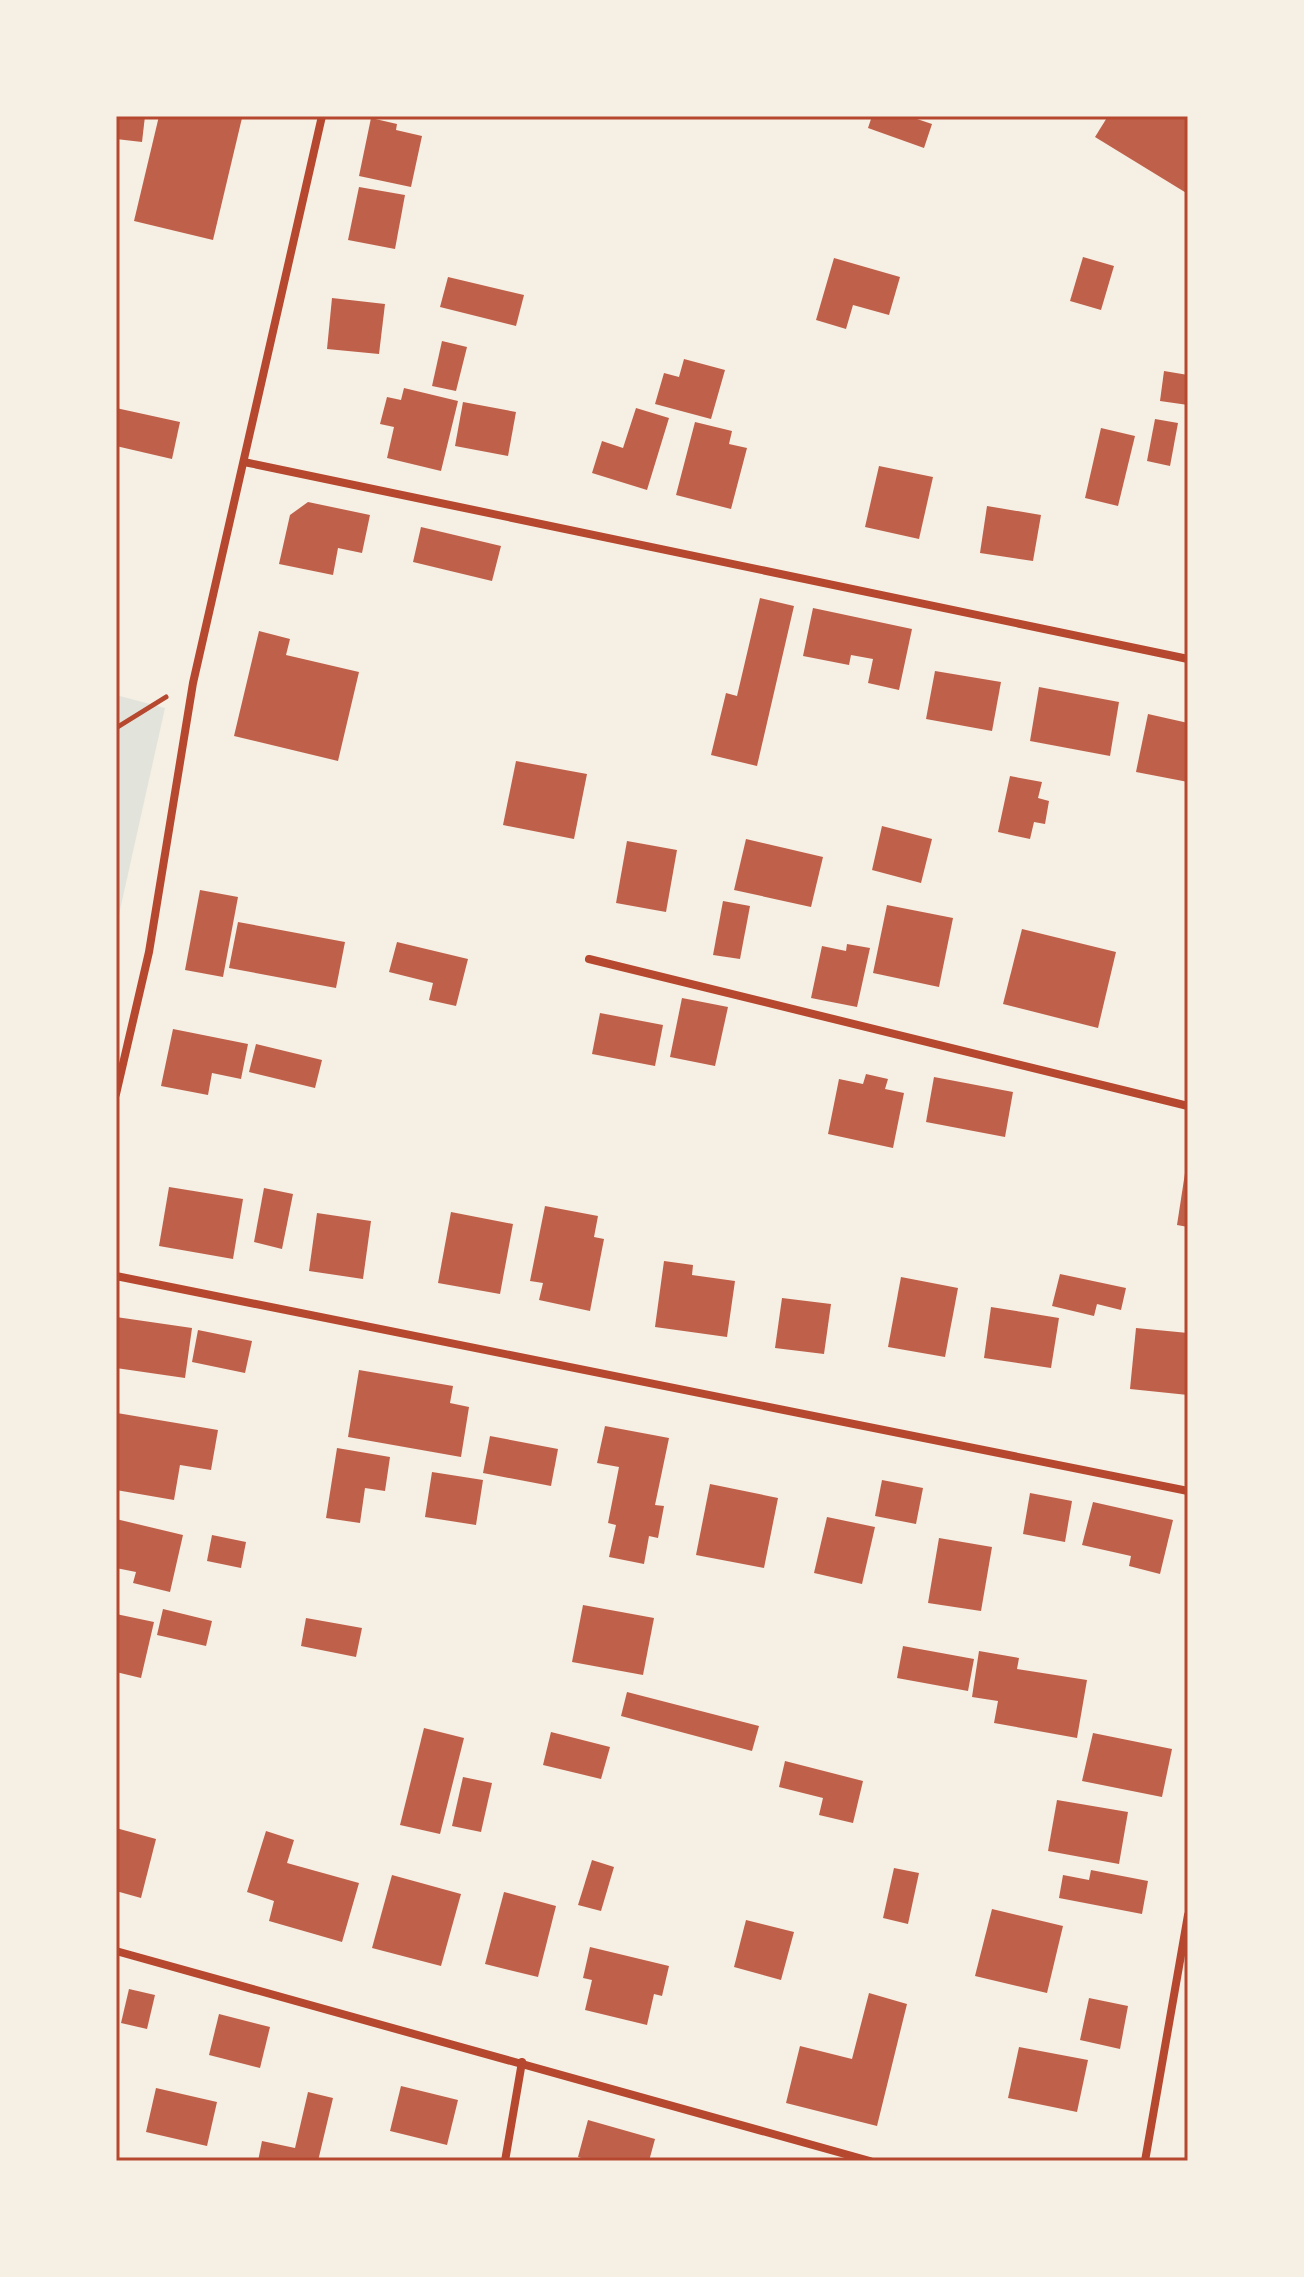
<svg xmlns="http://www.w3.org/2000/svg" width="1304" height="2277" font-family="'Open Sans',sans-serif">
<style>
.green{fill:#e2e4dc}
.building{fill:#bf614a}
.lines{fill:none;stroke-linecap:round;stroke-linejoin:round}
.path{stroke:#b5482f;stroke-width:5}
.minor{stroke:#b5482f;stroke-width:8}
.neatline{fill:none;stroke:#b5482f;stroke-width:3}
</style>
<rect width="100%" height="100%" fill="#f6efe4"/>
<polygon class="green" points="116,695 165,708 116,928"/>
<g class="building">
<polygon points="116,116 145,116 142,142 116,139"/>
<polygon points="159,116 242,118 213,240 134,221"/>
<polygon points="872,116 908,116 932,124 924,148 868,128"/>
<polygon points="1108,116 1188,116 1188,194 1095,137"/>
<polygon points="371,118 397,124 396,130 422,136 411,187 359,176"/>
<polygon points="359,187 405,195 395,249 348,240"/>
<polygon points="1083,257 1114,266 1101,310 1070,301"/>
<polygon points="834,258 900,277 889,315 853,305 846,329 816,320"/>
<polygon points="448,277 524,295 516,326 440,307"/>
<polygon points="332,298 385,304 379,354 327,349"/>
<polygon points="442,341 467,347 456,391 432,386"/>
<polygon points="684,359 725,370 711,419 655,404 664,373 679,377"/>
<polygon points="1164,371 1188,375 1188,405 1160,401"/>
<polygon points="404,388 458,401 441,471 387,458 394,427 380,424 387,397 401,400"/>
<polygon points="463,402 516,412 508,456 455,446"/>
<polygon points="116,408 180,422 172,459 116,446"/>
<polygon points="636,408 669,418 647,490 592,473 602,441 623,448"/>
<polygon points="1155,419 1178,423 1170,466 1147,461"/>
<polygon points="695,422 732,431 729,444 747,448 731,509 676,495"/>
<polygon points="1101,428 1135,436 1118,506 1085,498"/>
<polygon points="879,466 933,477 919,539 865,527"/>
<polygon points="308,502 370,515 362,553 338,548 333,575 279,564 290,515"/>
<polygon points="987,506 1041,515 1033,561 980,553"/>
<polygon points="421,527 501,546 492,581 413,562"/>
<polygon points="760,598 794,606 757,766 711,755 726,693 737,696"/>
<polygon points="813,608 912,629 899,690 868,683 873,659 851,655 849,665 803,656"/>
<polygon points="259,631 290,639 286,655 359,672 338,761 234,736"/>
<polygon points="935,671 1001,682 992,731 926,719"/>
<polygon points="1039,687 1119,702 1110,756 1030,741"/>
<polygon points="1148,714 1188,723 1188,782 1136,772"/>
<polygon points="516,761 587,774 574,839 503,825"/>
<polygon points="1010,776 1042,782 1038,798 1049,801 1045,824 1034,822 1030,839 998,832"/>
<polygon points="882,826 932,839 921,883 872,870"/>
<polygon points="746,839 823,857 811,907 734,890"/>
<polygon points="627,841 677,850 666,912 616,903"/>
<polygon points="200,890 238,897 223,977 185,970"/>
<polygon points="723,901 750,906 740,959 713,955"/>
<polygon points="887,905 953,918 939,987 873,973"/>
<polygon points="238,922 345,942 336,988 229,968"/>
<polygon points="1022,929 1116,952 1098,1028 1003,1004"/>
<polygon points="397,942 468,959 456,1006 429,1000 433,983 389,972"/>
<polygon points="847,944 870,948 857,1007 811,998 822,946 846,951"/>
<polygon points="682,998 728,1007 715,1066 670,1057"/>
<polygon points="600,1013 663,1025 655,1066 592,1054"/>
<polygon points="173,1029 248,1044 241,1079 212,1073 208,1095 161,1086"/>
<polygon points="256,1044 322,1060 315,1088 249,1072"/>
<polygon points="866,1074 888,1079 885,1089 904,1093 893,1148 828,1134 839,1079 863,1084"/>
<polygon points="934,1077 1013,1092 1005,1137 926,1122"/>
<polygon points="1185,1173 1188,1174 1188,1227 1177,1225"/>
<polygon points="169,1187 243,1199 233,1259 159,1246"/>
<polygon points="264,1188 293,1194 282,1249 254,1242"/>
<polygon points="545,1206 598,1216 594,1237 604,1239 590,1311 539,1300 543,1283 530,1281"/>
<polygon points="451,1212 513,1224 500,1294 438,1283"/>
<polygon points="317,1213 371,1221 363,1279 309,1271"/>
<polygon points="664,1261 693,1265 692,1275 735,1281 727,1337 655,1327"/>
<polygon points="1060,1274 1126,1288 1121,1310 1097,1304 1094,1316 1052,1306"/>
<polygon points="901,1277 958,1288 945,1357 888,1347"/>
<polygon points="782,1298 831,1304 824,1354 775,1348"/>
<polygon points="991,1307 1059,1318 1051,1368 984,1358"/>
<polygon points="116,1317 192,1328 185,1378 116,1368"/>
<polygon points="1136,1328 1188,1333 1188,1395 1130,1389"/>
<polygon points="198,1330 252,1341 245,1373 192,1362"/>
<polygon points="359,1370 453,1386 450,1403 469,1407 461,1457 348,1437"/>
<polygon points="117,1413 218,1430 211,1470 180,1465 174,1500 116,1490"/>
<polygon points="605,1426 669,1438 655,1505 664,1506 658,1538 649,1536 644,1564 609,1557 616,1525 608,1523 619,1467 597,1463"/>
<polygon points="490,1436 558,1449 551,1486 483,1473"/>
<polygon points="337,1448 390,1457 385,1491 365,1488 360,1523 326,1518"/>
<polygon points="432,1472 483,1480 476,1525 425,1517"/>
<polygon points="882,1480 923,1488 916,1524 875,1516"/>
<polygon points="710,1484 778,1498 764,1568 696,1555"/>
<polygon points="1030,1493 1072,1501 1065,1542 1023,1534"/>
<polygon points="1093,1502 1173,1520 1160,1574 1129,1566 1131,1556 1082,1545"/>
<polygon points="827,1517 875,1527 862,1584 814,1573"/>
<polygon points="116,1519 183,1535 170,1592 133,1583 136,1572 116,1568"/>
<polygon points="212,1535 246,1542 241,1568 207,1561"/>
<polygon points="939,1538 992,1547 981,1611 928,1603"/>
<polygon points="583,1605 654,1618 643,1675 572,1662"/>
<polygon points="163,1609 212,1621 206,1646 157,1635"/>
<polygon points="116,1614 154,1622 141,1678 116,1672"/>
<polygon points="306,1618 362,1628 356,1657 301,1646"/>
<polygon points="903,1646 974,1659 968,1691 897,1678"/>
<polygon points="979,1651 1019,1658 1017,1669 1087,1680 1077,1738 994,1723 998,1701 972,1697"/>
<polygon points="627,1692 759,1726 752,1751 621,1716"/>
<polygon points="424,1728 464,1738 440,1834 400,1825"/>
<polygon points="551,1732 610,1747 601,1779 543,1765"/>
<polygon points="1093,1733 1172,1749 1162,1797 1082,1781"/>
<polygon points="785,1761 863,1781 853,1823 819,1815 823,1798 779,1787"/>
<polygon points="463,1777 492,1783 481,1832 452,1826"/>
<polygon points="1057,1800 1128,1812 1119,1864 1048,1851"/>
<polygon points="116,1828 156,1839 141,1898 116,1891"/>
<polygon points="266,1831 294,1840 287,1863 359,1883 342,1942 269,1921 274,1901 247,1892"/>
<polygon points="592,1860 614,1867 601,1911 578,1905"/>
<polygon points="894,1868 919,1873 908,1924 883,1918"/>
<polygon points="1091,1870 1148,1881 1142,1914 1059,1898 1063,1875 1089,1880"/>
<polygon points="392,1875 461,1894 441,1966 372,1948"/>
<polygon points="504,1892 556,1906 538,1977 485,1964"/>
<polygon points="992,1909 1063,1926 1047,1993 975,1976"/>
<polygon points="746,1920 794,1932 781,1980 734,1967"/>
<polygon points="590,1947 669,1966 662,1996 654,1994 647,2025 585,2010 592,1980 583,1978"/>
<polygon points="129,1989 155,1995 147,2029 121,2023"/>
<polygon points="869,1993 907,2004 877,2126 786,2103 800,2046 852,2059"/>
<polygon points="1089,1998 1128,2006 1120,2049 1080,2040"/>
<polygon points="219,2014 270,2027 260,2068 209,2055"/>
<polygon points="1019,2047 1088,2060 1077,2112 1008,2098"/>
<polygon points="401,2086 458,2100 447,2145 390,2131"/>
<polygon points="156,2088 217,2102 207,2146 146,2132"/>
<polygon points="308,2092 333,2098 318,2161 258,2161 262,2141 295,2148"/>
<polygon points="588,2120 655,2139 649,2161 592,2161 578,2157"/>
</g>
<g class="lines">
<polyline class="path" points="116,728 166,697"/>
<g class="minor">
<polyline points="244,462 1188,659"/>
<polyline points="589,959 1188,1106"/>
<polyline points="116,1094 149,952 193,683 322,116"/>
<polyline points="116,1276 1188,1491"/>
<polyline points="116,1951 870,2161"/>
<polyline points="505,2161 522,2062"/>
<polyline points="1145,2161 1188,1915"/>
</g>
</g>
<rect width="1304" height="2277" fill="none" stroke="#f6efe4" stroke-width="236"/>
<rect x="118" y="118" width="1068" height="2041" class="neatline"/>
</svg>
